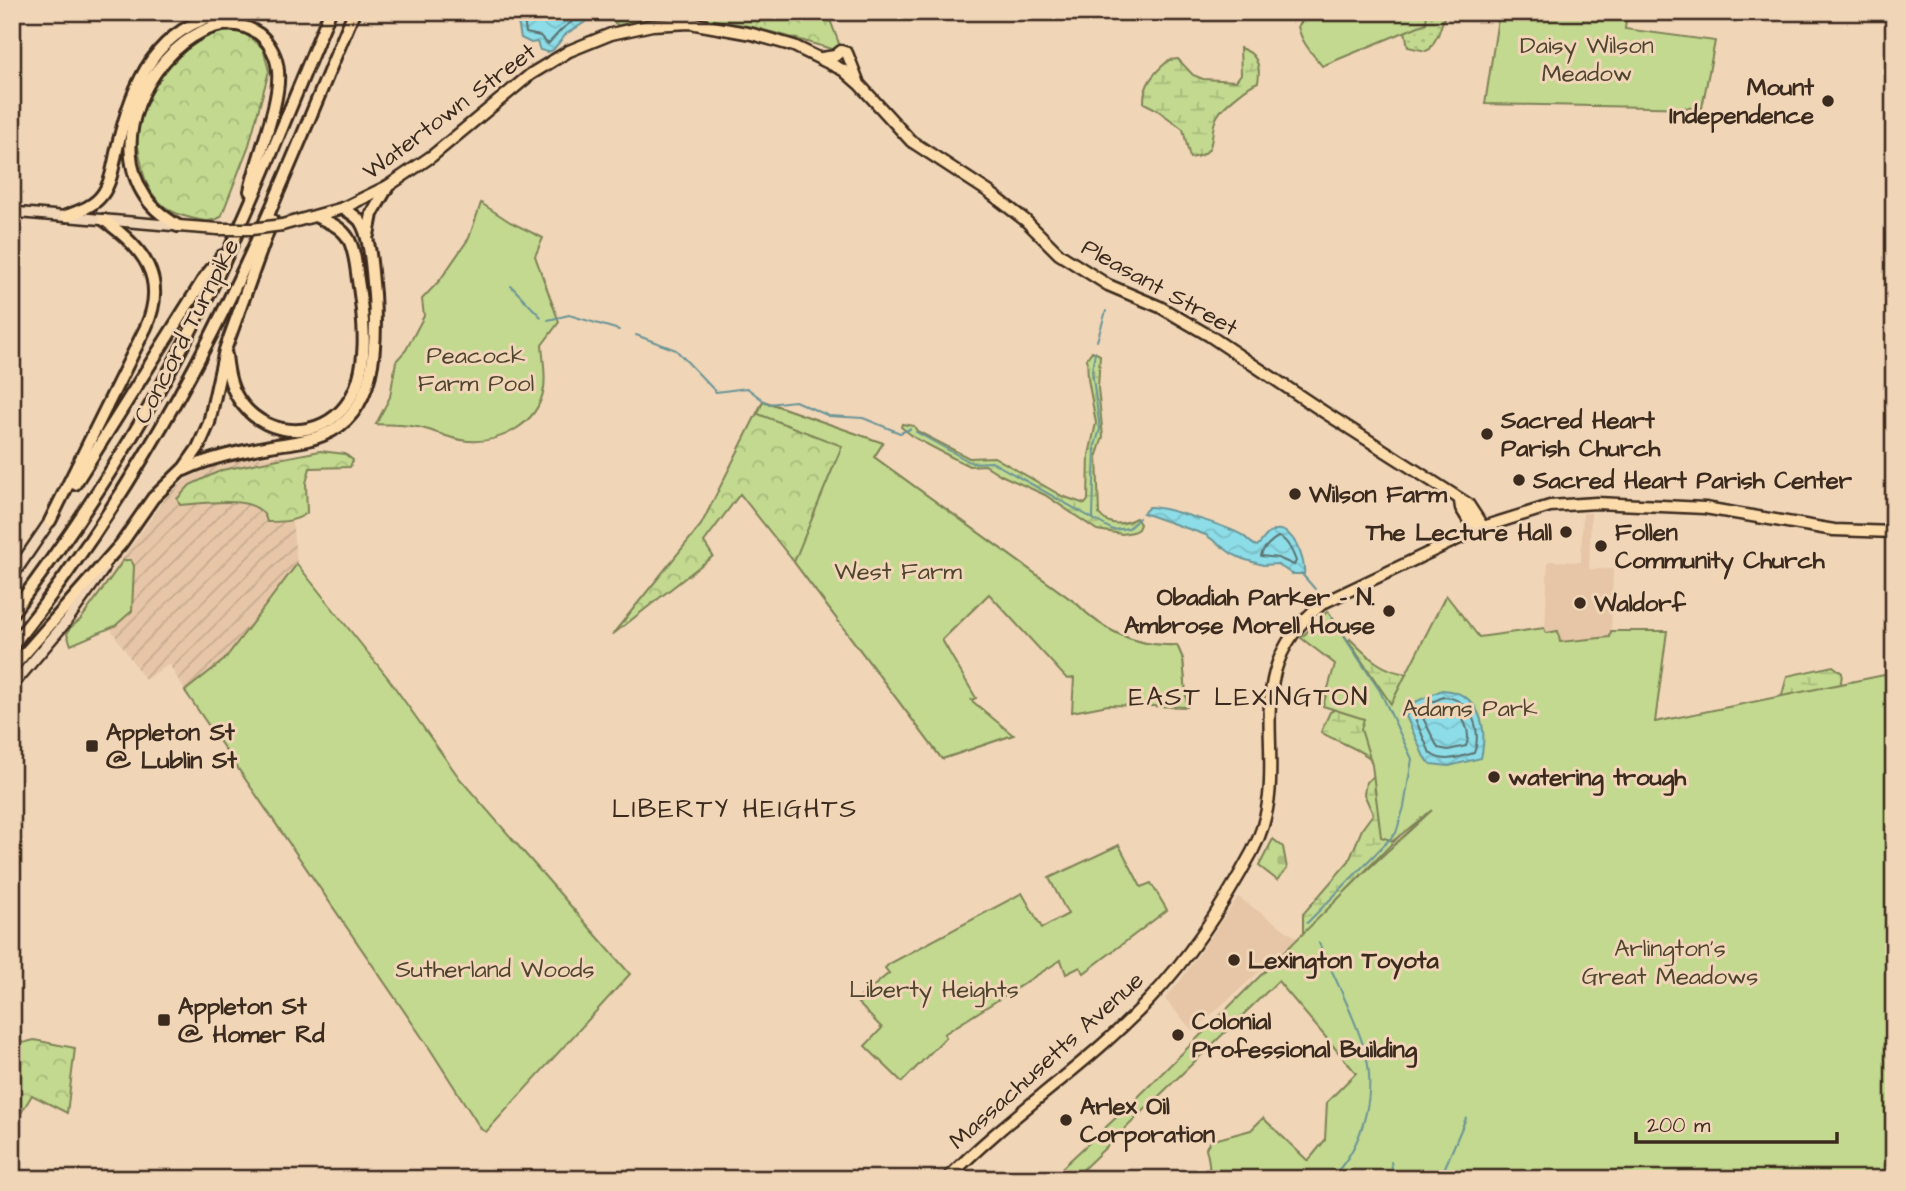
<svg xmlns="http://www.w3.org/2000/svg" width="1906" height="1191" font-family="'Architects Daughter',sans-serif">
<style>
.built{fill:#e6c6a7}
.industrial{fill:url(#industrial-furrows)}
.grass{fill:url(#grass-dots);stroke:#7e8256;stroke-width:2}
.forest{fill:url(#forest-crowns);stroke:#7e8256;stroke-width:2}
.wetland{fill:url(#wetland-marsh);stroke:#7e8256;stroke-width:2}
.cemetery{fill:url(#cemetery-stones);stroke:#7e8256;stroke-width:2}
.green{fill:#c2d98f;stroke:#7e8256;stroke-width:2}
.water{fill:url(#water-waves);stroke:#6c9597;stroke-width:2}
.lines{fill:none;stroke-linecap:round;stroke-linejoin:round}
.shore{stroke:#5b726f;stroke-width:2}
.stream{stroke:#6c9597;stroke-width:2}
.secondary-casing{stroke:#3b2a1e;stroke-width:14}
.primary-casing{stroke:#3b2a1e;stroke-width:15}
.motorway-casing{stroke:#3b2a1e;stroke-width:16}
.secondary{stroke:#f0d5b7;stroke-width:9}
.primary{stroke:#fddcac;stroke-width:10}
.motorway{stroke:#fddcac;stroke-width:10}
.primary-bridge-casing{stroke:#3b2a1e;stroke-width:15;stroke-linecap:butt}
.primary-bridge{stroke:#fddcac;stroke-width:10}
.poi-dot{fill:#3b2a1e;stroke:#f0d5b7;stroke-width:2.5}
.labels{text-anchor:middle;stroke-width:6;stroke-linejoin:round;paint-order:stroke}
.park-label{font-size:24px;fill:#4f442f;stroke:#f0d5b7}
.poi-label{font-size:24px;font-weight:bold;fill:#3b2a1e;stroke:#f0d5b7;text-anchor:start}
.street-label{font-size:24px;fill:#3b2a1e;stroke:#f0d5b7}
.neighbourhood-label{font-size:26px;letter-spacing:2px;fill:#3b2a1e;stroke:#f0d5b7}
</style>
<defs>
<pattern id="industrial-furrows" width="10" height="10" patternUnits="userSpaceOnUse" patternTransform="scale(1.75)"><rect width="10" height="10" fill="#e6c6a7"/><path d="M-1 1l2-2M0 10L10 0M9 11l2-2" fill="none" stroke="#c6aa8f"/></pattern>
<pattern id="grass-dots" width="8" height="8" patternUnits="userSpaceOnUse" patternTransform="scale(1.75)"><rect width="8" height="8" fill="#c2d98f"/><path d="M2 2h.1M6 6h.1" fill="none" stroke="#a8ba7b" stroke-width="1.8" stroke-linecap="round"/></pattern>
<pattern id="forest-crowns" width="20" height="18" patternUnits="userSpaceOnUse" patternTransform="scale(1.75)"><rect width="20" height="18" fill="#c2d98f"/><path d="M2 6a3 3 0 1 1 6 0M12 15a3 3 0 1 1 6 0" fill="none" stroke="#a8ba7b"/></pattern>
<pattern id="wetland-marsh" width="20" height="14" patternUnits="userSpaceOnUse" patternTransform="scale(1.75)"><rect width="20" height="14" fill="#c2d98f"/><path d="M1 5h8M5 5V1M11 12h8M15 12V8" fill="none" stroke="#a8ba7b"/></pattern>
<pattern id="cemetery-stones" width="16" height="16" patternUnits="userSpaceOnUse" patternTransform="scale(1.75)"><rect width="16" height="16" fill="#c2d98f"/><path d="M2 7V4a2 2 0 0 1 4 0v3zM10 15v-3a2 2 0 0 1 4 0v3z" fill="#a8ba7b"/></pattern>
<pattern id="water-waves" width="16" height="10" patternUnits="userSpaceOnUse" patternTransform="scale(1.75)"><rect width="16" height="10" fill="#8cdde8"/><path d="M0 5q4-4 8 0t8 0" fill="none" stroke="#7abec7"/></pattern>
</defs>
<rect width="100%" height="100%" fill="#f0d5b7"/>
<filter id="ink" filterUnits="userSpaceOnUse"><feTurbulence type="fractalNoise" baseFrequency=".0143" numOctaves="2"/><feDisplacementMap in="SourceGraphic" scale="14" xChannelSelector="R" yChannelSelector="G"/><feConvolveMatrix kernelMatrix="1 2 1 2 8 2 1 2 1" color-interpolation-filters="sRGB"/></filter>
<g filter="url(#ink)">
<g class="built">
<polygon points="1583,513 1591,513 1589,569 1613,569 1611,637 1559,642 1545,633 1548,561 1581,562"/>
<polygon points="1238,897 1297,938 1193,1031 1165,999 1180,981"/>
</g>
<polygon class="industrial" points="284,455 297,564 224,660 185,691 169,664 145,680 110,628 83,641 76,623 167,496 190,477 211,468 235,460"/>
<polygon class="grass" points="1408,12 1446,12 1438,35 1430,49 1426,51 1408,47 1404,25"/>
<g class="forest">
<path d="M613 12H827L840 46 836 50C787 37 738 19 688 18 664 17 642 21 618 25L613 22Z"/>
<path d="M229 30 244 33 263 48 269 71 249 145 221 217C210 223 203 221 191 218 161 212 145 192 141 162 139 152 136 140 137 130 139 81 182 37 229 30Z"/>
<path d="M763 401 883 443 874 457 1077 604C1105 633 1137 647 1177 645L1183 659 1187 707 1157 653 989 593 942 640 949 652 907 696 1013 735 942 759 794 562 740 494 704 542 713 556 612 635 701 525Z"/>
<path d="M320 451 345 454 353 460 350 467 310 468 306 483 307 513C295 522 281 522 267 522 261 492 203 504 180 505L177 499 190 485 222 470Z"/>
<polygon points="12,1037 23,1043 34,1040 75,1048 67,1113 32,1095 18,1118 12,1115"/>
</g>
<g class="wetland">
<path d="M1240 48C1257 53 1261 66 1258 82 1249 85 1222 107 1218 115 1206 133 1222 154 1190 158L1183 129 1156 109 1144 103C1143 84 1155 72 1169 60L1178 59 1193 75 1203 79 1236 81 1241 74Z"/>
<path d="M1092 351 1100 355 1098 388 1103 437 1097 455 1099 514C1109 527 1123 525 1136 518L1140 524 1138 529 1133 532 1122 534 1097 530 1045 495 1001 475 985 465 969 466 957 460 915 438 901 427 902 424 914 426 917 431 969 458 994 457 1062 496 1085 504 1088 500 1089 455 1096 423 1088 379 1087 358Z"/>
<path d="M1350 639C1368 657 1383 672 1409 674L1452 794 1431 812 1409 826 1303 935V914L1349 861 1362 829 1373 814 1364 794 1366 782C1403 760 1333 742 1321 732L1330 712 1346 704 1343 648Z"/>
<polygon points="1833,666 1842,673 1840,692 1781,699 1787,676"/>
</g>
<polygon class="cemetery" points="1273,839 1283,847 1287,869 1277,880 1259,866"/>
<g class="green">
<path d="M1310 12H1427L1426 23 1322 66C1312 53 1301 42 1298 26Z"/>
<polygon points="1499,12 1627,12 1625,29 1715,41 1702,108 1485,104"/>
<path d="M481 203 510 222 543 238 535 256 559 322 542 345C543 360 546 373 544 388 538 426 496 446 461 440 448 438 437 432 425 429 410 424 391 425 376 424L390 397 396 361 406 350 424 316 422 299 440 280 469 238Z"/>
<path d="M763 401 883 443 874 457 1077 604C1105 633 1137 647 1177 645L1183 659 1187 707 1108 705 1072 712 1074 678 1067 679 989 594 942 640 976 698 971 700 1013 735 942 759 794 562 842 446 758 414Z"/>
<polygon points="127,560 131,560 134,566 132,611 115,626 71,645 67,634 70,628 81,619 123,561"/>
<polygon points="297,564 388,678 460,779 630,974 486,1132 481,1129 430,1049 185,691 224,660"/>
<path d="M1446 595 1479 637 1544 628 1546 633 1558 631 1560 642 1610 637 1611 631H1667L1655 722 1894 673V1179H1204C1213 1170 1208 1159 1206 1148L1210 1141 1251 1130 1263 1118 1308 1161 1325 1140 1327 1102 1356 1073 1278 981 1073 1179H1050L1134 1101 1367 870 1432 810 1393 841 1381 837 1372 765 1361 729 1364 719 1323 706 1335 664 1301 638 1328 611 1391 704Z"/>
<polygon points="1119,845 1141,887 1151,883 1167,910 1084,973 1080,967 1066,974 1061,960 944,1034 946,1037 902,1082 865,1046 882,1028 856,1001 889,973 885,968 889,964 1022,893 1042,928 1068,914 1049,878"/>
</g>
<g class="water">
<polygon points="516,12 594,12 587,21 566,34 553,50 548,52 540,50 537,42 531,43 521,38"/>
<path d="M1149 507C1162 506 1226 526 1240 534 1247 537 1250 544 1257 546 1263 541 1265 534 1273 531 1292 523 1306 560 1304 574H1292L1277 564 1263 565 1243 559 1232 554 1206 535 1143 513Z"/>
<path d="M1442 690C1480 692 1488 727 1481 758L1449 766 1431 764 1424 757 1406 716 1413 703Z"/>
</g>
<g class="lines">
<g class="shore">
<polyline points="523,12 526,33 540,36 548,44 562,29 585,12"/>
<path d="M1278 537C1287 538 1293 553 1296 561L1294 565 1278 558 1261 556C1262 549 1272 540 1278 537Z"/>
<path d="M1443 697C1470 697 1483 730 1474 753 1460 757 1442 764 1430 753L1414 716 1419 708Z"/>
<path d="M1445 706H1452C1463 716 1472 732 1466 746L1448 750 1438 748 1423 718Z"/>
</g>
<g class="stream">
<polyline points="511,286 541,317"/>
<polyline points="548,320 569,315 619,330"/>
<polyline points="636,335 676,350 716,392 747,388 768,404 795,401 829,416 863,418 900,433 910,429"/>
<polyline points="1097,341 1106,311"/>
<polyline points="916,432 972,463 992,462 1113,530 1129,528 1139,518"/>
<polyline points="1093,517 1095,446 1100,429 1092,371 1095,352"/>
<polyline points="1301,573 1315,589"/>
<polyline points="1307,923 1396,833 1404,807 1412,759 1380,691 1331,617"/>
<path d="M1319 943C1334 977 1353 1012 1364 1048 1378 1092 1363 1148 1330 1179"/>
<polyline points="1391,1162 1394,1179"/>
<polyline points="1440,1179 1466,1118"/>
</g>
<defs>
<g id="secondary">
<polyline points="12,212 178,226"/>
<polyline points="12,577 50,521"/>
<polyline points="12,686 66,622 104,569"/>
</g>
<g id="primary">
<polyline points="822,58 835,56 841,51 847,53 858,81"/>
<polyline points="282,225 343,208 388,186 432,156 531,74 569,51 611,34 652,25 690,23 752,34 794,46 843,70 859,84 911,141 989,192 1025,220 1059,254 1108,285 1160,307 1210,336 1324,412 1468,504 1483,527"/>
<polyline points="178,226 218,229"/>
<polyline points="1460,501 1461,508 1475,531"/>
<path d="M947 1179C1010 1114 1088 1065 1149 1000 1189 958 1225 902 1252 852 1300 763 1227 680 1323 603L1483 527 1550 506 1596 503 1705 508 1834 530 1894 532"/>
</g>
<g id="motorway">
<path d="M66 216C79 211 93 207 102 195 112 182 114 161 118 144 134 80 155 29 226 12"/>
<path d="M178 226C166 218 154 210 146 198 107 142 147 58 203 31 222 22 242 22 259 34 270 43 277 57 278 71 281 103 257 156 250 191"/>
<polyline points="368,235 372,214 388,186"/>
<path d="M226 355C228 374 231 391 243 405 269 438 321 439 346 405 371 371 364 319 358 280 356 266 355 250 348 238 341 227 329 222 317 217"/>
<path d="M184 470C214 456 244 451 276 445 292 443 308 441 323 435 377 414 377 343 374 294 372 275 371 237 360 221 356 216 349 212 343 208"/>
<polyline points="75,484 205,277 222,256"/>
<path d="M50 521 146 327C168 278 143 248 104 220"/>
<path d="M12 613C85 517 150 414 203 306 250 210 289 110 330 12"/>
<path d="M12 646C105 530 182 401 245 266 284 183 318 97 354 12"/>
<polyline points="12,668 121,544 153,498 184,468 198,448 209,423 225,350 272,220"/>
</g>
</defs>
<use href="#secondary" class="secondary-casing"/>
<use href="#primary" class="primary-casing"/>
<use href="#motorway" class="motorway-casing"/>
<use href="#secondary" class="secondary"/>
<use href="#primary" class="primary"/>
<use href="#motorway" class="motorway"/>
<defs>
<polyline id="primary-bridge" points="218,229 252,229 282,225"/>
</defs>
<use href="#primary-bridge" class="primary-bridge-casing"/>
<use href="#primary-bridge" class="primary-bridge"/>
</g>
</g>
<g class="poi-dot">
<circle cx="1828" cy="101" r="7"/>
<circle cx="1487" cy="434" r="7"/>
<circle cx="1519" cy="480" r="7"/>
<circle cx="1295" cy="494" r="7"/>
<circle cx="1566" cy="532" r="7"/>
<circle cx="1601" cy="546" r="7"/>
<circle cx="1580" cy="603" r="7"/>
<circle cx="1389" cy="611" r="7"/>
<rect x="85" y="739" width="14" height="14" rx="3.5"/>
<circle cx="1494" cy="777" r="7"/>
<circle cx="1234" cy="960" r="7"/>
<rect x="157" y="1013" width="14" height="14" rx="3.5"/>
<circle cx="1178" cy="1035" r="7"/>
<circle cx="1066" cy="1120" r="7"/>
</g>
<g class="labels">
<g class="park-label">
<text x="1587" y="53">Daisy Wilson<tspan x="1587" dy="28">Meadow</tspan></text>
<text x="476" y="363">Peacock<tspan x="476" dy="28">Farm Pool</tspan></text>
<text x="898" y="579">West Farm</text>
<text x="1470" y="716">Adams Park</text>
<text x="1670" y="956">Arlington's<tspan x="1670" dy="28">Great Meadows</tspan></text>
<text x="495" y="977">Sutherland Woods</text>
<text x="934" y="997">Liberty Heights</text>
</g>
<g class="poi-label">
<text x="1814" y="95" text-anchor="end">Mount<tspan x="1814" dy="28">Independence</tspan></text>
<text x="1501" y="428">Sacred Heart<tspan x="1501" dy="28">Parish Church</tspan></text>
<text x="1533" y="488">Sacred Heart Parish Center</text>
<text x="1309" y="502">Wilson Farm</text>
<text x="1552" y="540" text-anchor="end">The Lecture Hall</text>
<text x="1615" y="540">Follen<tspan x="1615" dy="28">Community Church</tspan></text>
<text x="1375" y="605" text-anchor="end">Obadiah Parker – N.<tspan x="1375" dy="28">Ambrose Morell House</tspan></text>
<text x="1594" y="611">Waldorf</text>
<text x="106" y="740">Appleton St<tspan x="106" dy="28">@ Lublin St</tspan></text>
<text x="1508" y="785">watering trough</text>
<text x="1248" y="968">Lexington Toyota</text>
<text x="178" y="1014">Appleton St<tspan x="178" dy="28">@ Homer Rd</tspan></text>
<text x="1192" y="1029">Colonial<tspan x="1192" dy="28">Professional Building</tspan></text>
<text x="1080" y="1114">Arlex Oil<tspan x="1080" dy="28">Corporation</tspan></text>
</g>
<g class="street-label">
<text transform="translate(449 111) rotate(-37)" y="8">Watertown Street</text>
<text transform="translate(1160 287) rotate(29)" y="8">Pleasant Street</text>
<text transform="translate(186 331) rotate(-63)" y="8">Concord Turnpike</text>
<text transform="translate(1046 1060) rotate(-42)" y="8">Massachusetts Avenue</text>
</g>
<g class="neighbourhood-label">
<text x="1249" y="705">EAST LEXINGTON</text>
<text x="735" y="817">LIBERTY HEIGHTS</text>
</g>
</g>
<rect width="1906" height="1191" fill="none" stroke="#f0d5b7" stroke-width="42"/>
<rect x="21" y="21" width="1864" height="1149" fill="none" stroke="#3b2a1e" stroke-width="2.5" filter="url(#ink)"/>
<path d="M1636 1132v10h201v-10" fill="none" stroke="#3b2a1e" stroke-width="3.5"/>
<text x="1647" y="1132" font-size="21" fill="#3b2a1e" stroke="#f0d5b7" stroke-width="5" paint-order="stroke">200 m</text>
</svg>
